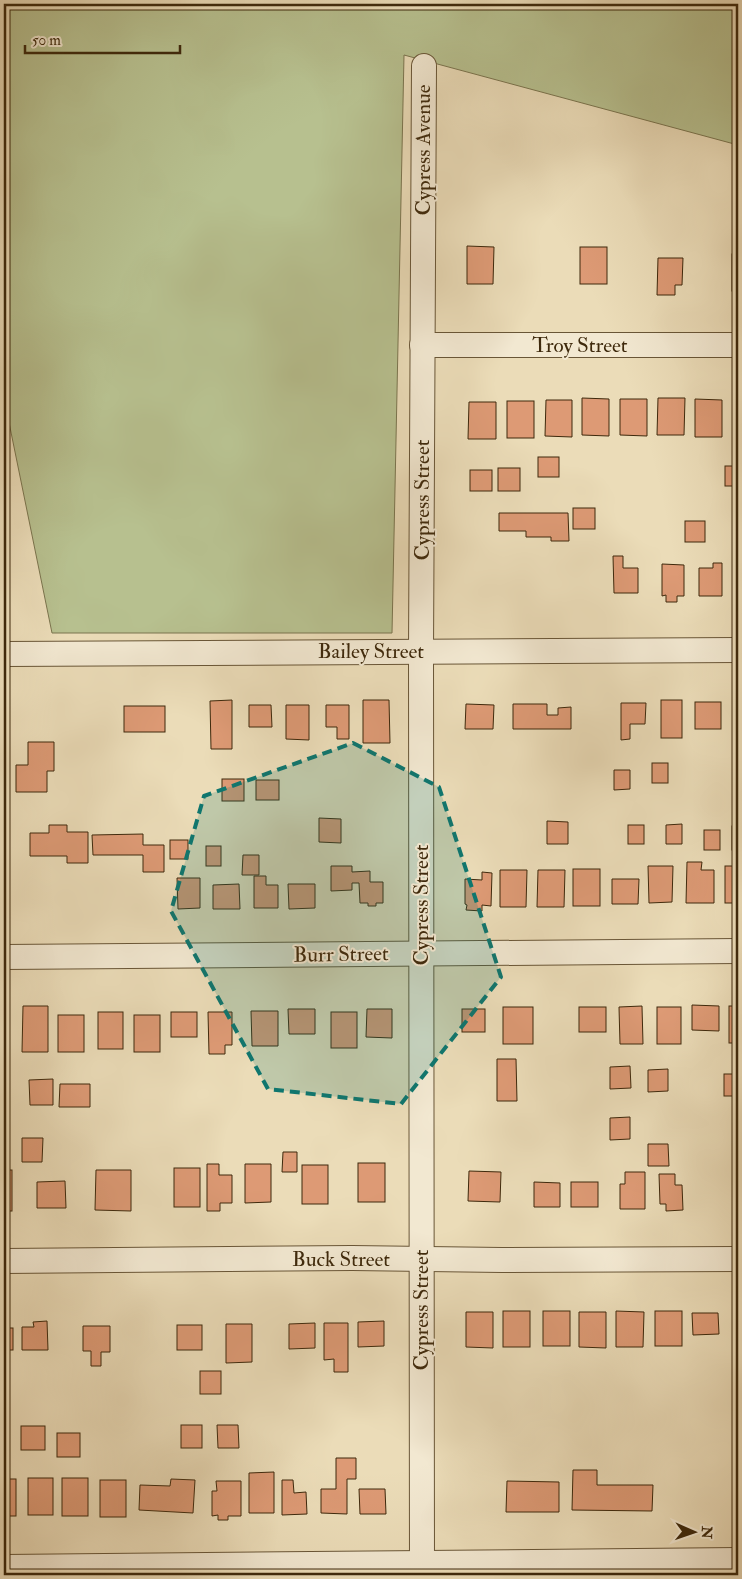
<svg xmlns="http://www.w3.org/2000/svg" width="742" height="1579" font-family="'IM FELL Double Pica',serif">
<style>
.green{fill:#b7c08f;stroke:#7a744e}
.building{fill:#dd9a75;stroke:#3e290c}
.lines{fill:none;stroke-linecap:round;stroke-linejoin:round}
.minor-casing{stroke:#695637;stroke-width:26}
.minor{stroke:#f2e8d1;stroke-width:24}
.marked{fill:#0f766e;fill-opacity:0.2;stroke:#0f766e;stroke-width:4;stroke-dasharray:10 6;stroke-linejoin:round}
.labels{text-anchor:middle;stroke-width:4;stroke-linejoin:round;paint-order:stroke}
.street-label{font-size:21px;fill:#3e290c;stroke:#f2e8d1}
</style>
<rect width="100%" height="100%" fill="#ebdcb8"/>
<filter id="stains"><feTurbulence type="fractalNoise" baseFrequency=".004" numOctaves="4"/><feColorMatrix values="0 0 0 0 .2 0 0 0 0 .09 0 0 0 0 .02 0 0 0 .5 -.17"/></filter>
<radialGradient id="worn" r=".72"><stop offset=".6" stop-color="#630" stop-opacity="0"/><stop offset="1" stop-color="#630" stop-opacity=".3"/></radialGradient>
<polygon class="green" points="4,4 738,4 738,145 404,55 392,633 52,633 4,398"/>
<g class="building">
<polygon points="467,246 494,247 493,284 467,284"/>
<rect x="580" y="247" width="27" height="37"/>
<rect x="732" y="254" width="6" height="37"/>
<polygon points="658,258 683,258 682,285 675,285 675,295 657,295"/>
<polygon points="582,398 609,399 609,436 582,435"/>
<polygon points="658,398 685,398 684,435 657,435"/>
<polygon points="620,399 647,399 647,436 620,435"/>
<polygon points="695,399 722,400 722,437 695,437"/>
<rect x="733" y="399" width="5" height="37"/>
<polygon points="546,400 572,400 572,437 545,436"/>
<rect x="507" y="401" width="27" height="37"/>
<polygon points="469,402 496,402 496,439 468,439"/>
<rect x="538" y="457" width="21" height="20"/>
<rect x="725" y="466" width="13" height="20"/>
<rect x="498" y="468" width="22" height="23"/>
<rect x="470" y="470" width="22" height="21"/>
<rect x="573" y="508" width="22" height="21"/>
<polygon points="499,513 568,513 569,541 551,541 551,537 526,537 526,531 499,531"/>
<rect x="685" y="521" width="20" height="21"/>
<polygon points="613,556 623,556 623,568 638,568 638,593 614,593"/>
<polygon points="713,563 722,563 722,596 699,596 699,568 713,568"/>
<polygon points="662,564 684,565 684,596 677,596 677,602 666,602 666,595 662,596"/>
<polygon points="232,700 232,749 211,749 210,701"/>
<polygon points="363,700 389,700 390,743 363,743"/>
<rect x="661" y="700" width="21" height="38"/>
<rect x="695" y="702" width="26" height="27"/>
<polygon points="621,703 646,703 645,724 630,724 630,739 621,740"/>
<polygon points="466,704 494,705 493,729 465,729"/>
<polygon points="513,704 547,704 547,715 558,715 558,708 571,707 571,729 513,729"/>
<polygon points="249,705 271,705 272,727 249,727"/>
<polygon points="286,705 309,705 309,740 286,739"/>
<polygon points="326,705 349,705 349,739 337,739 337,727 326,727"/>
<rect x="124" y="706" width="41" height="26"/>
<polygon points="28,742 54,742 54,771 47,771 47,792 16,792 16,765 28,765"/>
<rect x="652" y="763" width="16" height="20"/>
<polygon points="614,770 630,770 630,789 614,790"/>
<rect x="222" y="779" width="22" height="22"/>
<rect x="256" y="780" width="23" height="20"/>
<polygon points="319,818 341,819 341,843 319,842"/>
<polygon points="547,821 568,822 568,844 547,844"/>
<polygon points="682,824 682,844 666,844 666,825"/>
<polygon points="49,825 67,825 67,832 88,832 88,863 67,863 67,856 30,856 30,833 49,833"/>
<rect x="628" y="825" width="16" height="19"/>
<rect x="732" y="826" width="6" height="24"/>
<rect x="704" y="830" width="16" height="20"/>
<polygon points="143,834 143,845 164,845 164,872 143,872 143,855 93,855 92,835"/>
<rect x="170" y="840" width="18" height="19"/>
<rect x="206" y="846" width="15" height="20"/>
<polygon points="243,855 259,855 259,875 242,875"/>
<polygon points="687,862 702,862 701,870 714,870 714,903 686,903"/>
<polygon points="331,866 352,866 352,872 370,871 370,882 383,882 383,903 376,903 376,906 368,906 368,903 360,903 359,883 352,883 352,890 331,891"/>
<polygon points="648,866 673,866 672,902 649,903"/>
<rect x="725" y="866" width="13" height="37"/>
<rect x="573" y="869" width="27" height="37"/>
<polygon points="500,870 527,870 526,907 500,907"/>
<polygon points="538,870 565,870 564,907 537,907"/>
<polygon points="482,872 492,873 491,906 482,905 482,911 466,910 467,905 465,904 465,879 482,880"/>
<polygon points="254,876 266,876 266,885 278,885 278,908 254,908"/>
<polygon points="177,878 200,878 200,908 178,909"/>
<polygon points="612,879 639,879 638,904 612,904"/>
<polygon points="239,884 240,909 213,909 213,885"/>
<polygon points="288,884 315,884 315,908 289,909"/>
<polygon points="692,1005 719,1006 719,1031 692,1030"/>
<polygon points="23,1006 48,1006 48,1052 22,1052"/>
<polygon points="642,1006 643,1044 620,1044 619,1007"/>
<rect x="729" y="1006" width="9" height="37"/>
<rect x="503" y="1007" width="30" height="37"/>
<rect x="579" y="1007" width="27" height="25"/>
<rect x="657" y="1007" width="24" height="37"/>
<polygon points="288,1009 315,1009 315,1034 289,1034"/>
<polygon points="367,1009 392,1009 392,1038 366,1037"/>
<rect x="462" y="1009" width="23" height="23"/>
<polygon points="251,1011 278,1011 278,1046 252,1046"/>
<rect x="4" y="1012" width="5" height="38"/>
<rect x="98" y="1012" width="25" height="37"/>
<rect x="171" y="1012" width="26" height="25"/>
<polygon points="208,1012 232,1012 232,1045 225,1045 225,1054 209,1054"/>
<rect x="331" y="1012" width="26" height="36"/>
<rect x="58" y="1015" width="26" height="37"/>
<rect x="134" y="1015" width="26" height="37"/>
<polygon points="497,1059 516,1059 517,1101 497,1101"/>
<polygon points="630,1066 631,1088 610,1089 610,1067"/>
<polygon points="668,1069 668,1091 648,1092 648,1070"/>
<rect x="724" y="1074" width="14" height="22"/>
<polygon points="53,1079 53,1105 30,1105 29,1080"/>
<polygon points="60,1084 90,1084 90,1107 59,1107"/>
<polygon points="630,1117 630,1139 610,1140 610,1118"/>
<polygon points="22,1138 43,1138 42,1162 22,1162"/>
<polygon points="648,1144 668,1144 669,1166 648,1166"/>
<polygon points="283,1152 297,1152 297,1172 282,1172"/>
<rect x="358" y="1163" width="27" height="39"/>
<polygon points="207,1164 219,1164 219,1175 232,1175 232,1203 220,1203 220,1211 207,1211"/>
<polygon points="245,1164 271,1164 271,1202 245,1203"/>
<rect x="302" y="1165" width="26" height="39"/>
<rect x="174" y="1168" width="26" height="39"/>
<rect x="4" y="1170" width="8" height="41"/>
<polygon points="96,1170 131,1170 131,1211 95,1210"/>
<polygon points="469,1171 501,1172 500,1202 468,1201"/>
<polygon points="625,1172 645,1172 645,1209 620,1209 620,1184 625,1184"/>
<polygon points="659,1174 675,1174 675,1185 682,1185 683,1210 666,1211 666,1204 660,1204"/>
<polygon points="65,1181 66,1208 37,1208 37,1182"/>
<polygon points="534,1182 560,1183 560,1207 534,1207"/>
<rect x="571" y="1182" width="27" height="25"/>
<rect x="503" y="1311" width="27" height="36"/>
<rect x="543" y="1311" width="27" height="35"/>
<polygon points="616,1311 644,1312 643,1347 616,1347"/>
<rect x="655" y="1311" width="27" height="35"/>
<polygon points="466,1312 493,1312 493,1348 466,1347"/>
<polygon points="579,1312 606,1312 606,1348 579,1347"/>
<polygon points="692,1313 718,1313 719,1334 693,1335"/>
<polygon points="47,1321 48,1350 22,1350 22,1327 34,1327 33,1322"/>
<polygon points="384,1321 384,1346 358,1347 358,1322"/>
<polygon points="315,1323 315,1348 289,1349 289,1324"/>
<polygon points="324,1323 348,1323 348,1372 334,1372 334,1359 324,1360"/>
<polygon points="226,1324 252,1324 252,1362 226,1363"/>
<rect x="177" y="1325" width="25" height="25"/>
<polygon points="83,1326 110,1326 110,1352 101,1352 101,1366 91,1366 91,1351 83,1351"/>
<rect x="4" y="1328" width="9" height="22"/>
<rect x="200" y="1371" width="21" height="23"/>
<rect x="4" y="1425" width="2" height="24"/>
<rect x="181" y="1425" width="21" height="23"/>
<polygon points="217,1425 238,1425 239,1448 218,1448"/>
<rect x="21" y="1426" width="24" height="24"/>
<rect x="57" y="1433" width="23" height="24"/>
<polygon points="736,1439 738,1439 738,1473 737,1473"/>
<polygon points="336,1458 356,1458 356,1479 347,1479 347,1514 321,1513 321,1489 336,1489"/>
<polygon points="573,1470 597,1470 597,1485 653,1485 652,1511 572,1510"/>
<polygon points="274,1472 274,1513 249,1513 249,1473"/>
<rect x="28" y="1478" width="25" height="37"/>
<rect x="62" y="1478" width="26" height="38"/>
<rect x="4" y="1479" width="12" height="37"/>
<polygon points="171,1479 195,1480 193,1513 139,1510 140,1485 170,1486"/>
<rect x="100" y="1480" width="26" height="37"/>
<polygon points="282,1480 293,1480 294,1493 306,1492 307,1514 282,1515"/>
<polygon points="216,1481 241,1481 241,1516 228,1516 228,1520 218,1520 218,1515 212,1516 212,1491 217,1491"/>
<polygon points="507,1481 559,1482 559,1512 506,1512"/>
<polygon points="359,1489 385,1489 386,1514 360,1514"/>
</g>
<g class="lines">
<defs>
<g id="minor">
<polyline points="422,345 738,345"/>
<polyline points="4,654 738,650"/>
<polyline points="4,957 738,951"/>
<polyline points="4,1261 352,1258 502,1260 738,1259"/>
<polyline points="4,1567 738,1560"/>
<polyline points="422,1575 421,651 424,66"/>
</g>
</defs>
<use href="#minor" class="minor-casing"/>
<use href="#minor" class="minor"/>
</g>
<path class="marked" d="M353 743 439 787 501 977 401 1104 268 1089 171 911 204 796Z"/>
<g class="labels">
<g class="street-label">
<text transform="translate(423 150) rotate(-90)" y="7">Cypress Avenue</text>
<text x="580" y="352">Troy Street</text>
<text transform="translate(422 500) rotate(-90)" y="7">Cypress Street</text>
<text x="371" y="658">Bailey Street</text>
<text transform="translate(421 905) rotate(-90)" y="7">Cypress Street</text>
<text transform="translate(341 954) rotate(-1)" y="7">Burr Street</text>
<text x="341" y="1266">Buck Street</text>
<text transform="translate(421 1310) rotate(-90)" y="7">Cypress Street</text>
</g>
</g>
<rect width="742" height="1579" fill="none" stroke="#ebdcb8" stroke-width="20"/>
<rect x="5" y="5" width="732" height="1569" fill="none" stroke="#3e290c" stroke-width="2.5"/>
<rect x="10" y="10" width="722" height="1559" fill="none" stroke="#3e290c"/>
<g transform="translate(694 1532) rotate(92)" stroke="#f2e8d1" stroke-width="4" paint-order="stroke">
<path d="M0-4L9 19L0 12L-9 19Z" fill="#3e290c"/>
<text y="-8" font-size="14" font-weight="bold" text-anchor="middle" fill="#3e290c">N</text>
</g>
<path d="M25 45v8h155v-8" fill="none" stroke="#3e290c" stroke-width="2.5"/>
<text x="32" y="45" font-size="15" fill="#3e290c" stroke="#f2e8d1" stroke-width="4" paint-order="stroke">50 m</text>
<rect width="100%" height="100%" filter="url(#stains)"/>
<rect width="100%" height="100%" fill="url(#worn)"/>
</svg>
